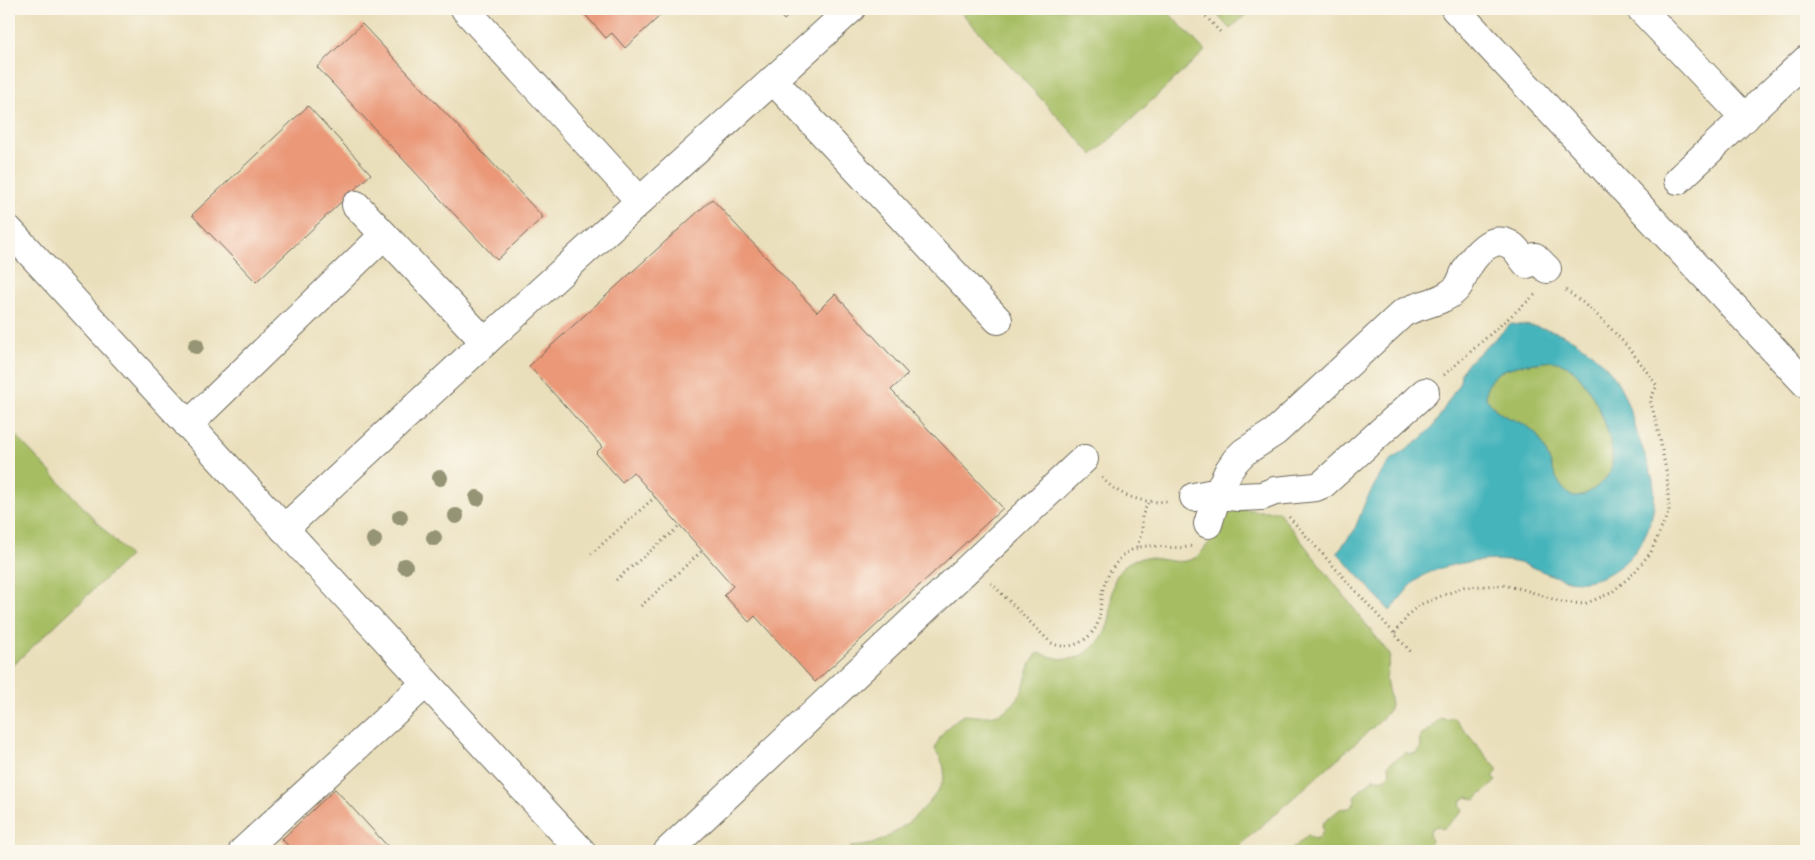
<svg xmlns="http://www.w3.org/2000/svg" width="1815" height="860" font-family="Sriracha,sans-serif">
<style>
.green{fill:#a6bd62;stroke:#687446}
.water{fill:#44b4bb;stroke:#387073;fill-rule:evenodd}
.building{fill:#ea9878}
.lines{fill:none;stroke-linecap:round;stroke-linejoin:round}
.minor-casing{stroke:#6e6a5d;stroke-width:30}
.path{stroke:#6e6a5d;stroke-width:3;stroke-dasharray:1 4;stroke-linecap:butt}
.minor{stroke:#fff;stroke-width:28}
.tree{fill:#959475}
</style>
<rect width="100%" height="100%" fill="#fbf7ec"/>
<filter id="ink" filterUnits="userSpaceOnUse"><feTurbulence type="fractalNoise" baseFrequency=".02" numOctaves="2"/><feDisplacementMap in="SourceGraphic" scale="10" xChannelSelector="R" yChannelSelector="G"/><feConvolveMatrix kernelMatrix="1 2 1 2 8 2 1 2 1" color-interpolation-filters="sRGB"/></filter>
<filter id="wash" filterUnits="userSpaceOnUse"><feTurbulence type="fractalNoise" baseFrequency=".0096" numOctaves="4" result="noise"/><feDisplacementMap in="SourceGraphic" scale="20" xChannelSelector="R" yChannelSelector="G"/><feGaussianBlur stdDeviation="1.12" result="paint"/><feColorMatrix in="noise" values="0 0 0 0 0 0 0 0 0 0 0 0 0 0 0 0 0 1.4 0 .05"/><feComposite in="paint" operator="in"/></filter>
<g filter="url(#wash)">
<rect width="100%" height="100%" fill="#eadfbb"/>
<g class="green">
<polygon points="958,9 1165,9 1205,51 1093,155"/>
<polygon points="1212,9 1252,9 1230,29"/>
<path d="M1551 361C1558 362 1564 363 1569 367 1591 381 1619 444 1611 469 1608 479 1596 488 1587 493 1582 496 1575 499 1570 495 1550 480 1551 451 1535 433 1527 424 1515 421 1505 416 1498 412 1491 405 1486 398 1484 364 1527 365 1551 361Z"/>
<polygon points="9,428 129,556 12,666 9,663"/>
<path d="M1234 507 1256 511H1278L1390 655 1386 679 1391 704 1390 709 1379 722 1233 851H854L850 847C859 846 869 846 877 842 898 834 939 800 944 777 946 766 940 758 935 749 940 733 949 725 963 715 971 715 979 717 986 716 1004 716 1019 702 1024 685 1028 673 1029 663 1038 653 1048 655 1058 660 1068 659 1078 659 1085 654 1092 648 1098 642 1103 638 1106 630 1117 606 1103 582 1128 563 1149 549 1173 569 1195 558 1202 554 1203 549 1208 544 1211 539 1218 535 1223 532L1213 524 1224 512Z"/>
<path d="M1453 717 1498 770 1493 777 1496 781 1475 800 1468 797 1463 799 1460 805 1463 811 1443 829 1437 826 1431 829 1429 835 1432 841 1421 851H1290L1308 835 1314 839 1320 837 1323 831 1322 824 1340 809 1350 808 1355 802 1354 796 1374 778C1381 781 1388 779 1390 771L1388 765 1405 752 1409 754 1417 753 1421 747 1419 738 1441 718 1447 720Z"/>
</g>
<path class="water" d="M1511 324C1556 327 1579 337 1610 371 1624 388 1631 413 1637 433 1642 448 1649 464 1653 480 1661 522 1635 569 1592 580 1568 586 1545 571 1523 564 1498 556 1445 562 1423 576 1408 585 1401 599 1390 611L1337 552 1354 531 1366 500 1382 472 1391 460 1420 440 1434 425 1460 382 1461 373 1466 365ZM1551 361C1558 362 1564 363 1569 367 1591 381 1619 444 1611 469 1608 479 1596 488 1587 493 1582 496 1575 499 1570 495 1550 480 1551 451 1535 433 1527 424 1515 421 1505 416 1497 412 1491 405 1486 398 1484 364 1527 365 1551 361Z"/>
<g id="blocks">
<g class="building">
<polygon points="580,9 656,9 661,15 625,48 612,33 606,38"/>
<polygon points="774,9 796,9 784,20"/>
<polygon points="362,24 543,217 497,260 317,67"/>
<polygon points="308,106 371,174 256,282 192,215"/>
<polygon points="712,199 817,312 835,294 908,374 891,390 1003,508 815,682 755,616 749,622 724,595 733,586 633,472 622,482 596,453 602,447 529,366"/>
<polygon points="335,789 392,851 293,851 282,839"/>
</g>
</g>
</g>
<g filter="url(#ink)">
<use href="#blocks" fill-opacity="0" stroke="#6e6a5d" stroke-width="1"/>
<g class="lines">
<defs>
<g id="minor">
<polyline points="465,9 640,201"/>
<polyline points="1455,9 1806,384"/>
<polyline points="1641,9 1745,118"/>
<polyline points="773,80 998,320"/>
<polyline points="1678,180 1806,60"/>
<polyline points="356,205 485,342"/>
<polyline points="9,230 581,851"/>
<polyline points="188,425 384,235"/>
<polyline points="1194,497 1209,494 1239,497 1262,496 1275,491 1316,487 1323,484 1425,392"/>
<path d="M1208 524 1217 495 1229 470 1236 460 1244 452 1275 432 1403 313C1419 304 1442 303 1456 289 1461 284 1462 278 1465 272 1473 256 1493 231 1512 246 1518 250 1522 259 1527 264L1535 257 1547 269"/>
<polyline points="284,529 485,342 851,9"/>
<polyline points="243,851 426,683"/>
<polyline points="668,851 1084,459"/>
</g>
</defs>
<use href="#minor" class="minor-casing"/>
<g class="path">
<polyline points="1199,9 1221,33"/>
<polyline points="1444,375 1537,293"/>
<path d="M1102 478C1120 497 1144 504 1169 501"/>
<polyline points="1289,517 1411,652"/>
<polyline points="1137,547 1142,531 1142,516 1148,503"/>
<polyline points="591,554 655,497"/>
<polyline points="616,580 680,526"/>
<path d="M991 583 1050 642C1066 652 1087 643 1096 627 1100 619 1100 610 1101 601 1102 583 1113 562 1128 552 1148 539 1171 552 1192 546"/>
<polyline points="641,606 702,551"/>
<path d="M1395 633 1410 613 1419 605 1464 587 1502 585 1522 589 1562 602 1584 604 1611 593 1633 574 1651 552 1669 511 1667 475 1657 425 1650 400 1657 386C1632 349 1601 314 1564 289"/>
</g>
<use href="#minor" class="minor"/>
</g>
<g class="tree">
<circle cx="196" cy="346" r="8"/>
<circle cx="440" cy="478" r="8"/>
<circle cx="477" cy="498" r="8"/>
<circle cx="456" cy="516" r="8"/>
<circle cx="400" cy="517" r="8"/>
<circle cx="434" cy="538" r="8"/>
<circle cx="374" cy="540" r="8"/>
<circle cx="405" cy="566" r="8"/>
</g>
</g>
<rect width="1815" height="860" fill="none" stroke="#fbf7ec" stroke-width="30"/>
</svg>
